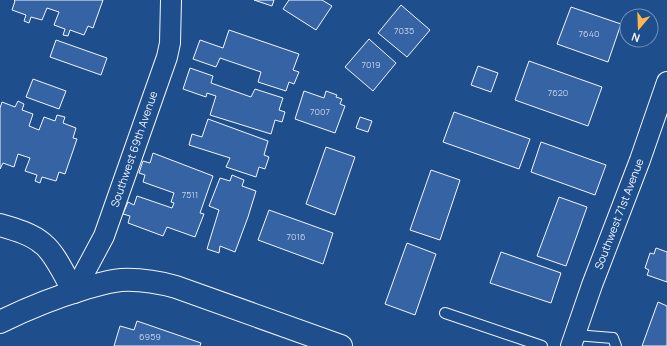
<svg xmlns="http://www.w3.org/2000/svg" width="667" height="346" font-family="Manrope,sans-serif">
<style>
.building{fill:#3563a3;stroke:#f2f6ff}
.lines{fill:none;stroke-linecap:round;stroke-linejoin:round}
.lane-casing{stroke:#f2f6ff;stroke-width:12}
.street-casing{stroke:#f2f6ff;stroke-width:22}
.secondary-casing{stroke:#f2f6ff;stroke-width:24}
.lane{stroke:#1f4e8c;stroke-width:10}
.street{stroke:#1f4e8c;stroke-width:20}
.secondary{stroke:#1f4e8c;stroke-width:22}
.labels{text-anchor:middle;stroke-width:3;stroke-linejoin:round;paint-order:stroke}
.number-label{font-size:9px;fill:#c3d1e8}
.street-label{font-size:11px;fill:#f2f6ff;stroke:#1f4e8c}
</style>
<rect width="100%" height="100%" fill="#1f4e8c"/>
<g class="building">
<polygon points="14,0 103,0 93,28 88,26 84,35 70,30 68,36 63,35 65,29 54,25 59,12 47,8 42,20 31,17 29,23 24,21 26,15 12,10 15,1"/>
<polygon points="254,0 274,0 272,6"/>
<polygon points="289,0 322,0 332,6 316,30 283,9"/>
<polygon points="401,5 430,30 407,57 378,33"/>
<polygon points="571,7 621,24 608,62 557,44"/>
<polygon points="229,30 299,54 293,70 299,72 294,84 289,82 286,91 258,82 261,72 220,58 216,67 193,59 200,40 223,48"/>
<polygon points="369,39 396,63 373,91 345,67"/>
<polygon points="56,40 107,58 101,75 50,57"/>
<polygon points="529,61 602,87 588,126 515,100"/>
<polygon points="478,66 498,73 491,92 471,85"/>
<polygon points="190,68 213,76 211,83 251,97 255,89 283,98 279,110 285,112 282,122 275,120 271,134 210,115 216,96 207,93 206,97 183,89"/>
<polygon points="33,79 66,91 59,109 26,97"/>
<polygon points="304,91 324,98 326,91 337,95 336,97 342,99 340,104 345,106 335,133 295,119"/>
<polygon points="18,101 24,104 22,110 33,114 29,126 39,130 44,117 55,121 57,115 65,117 63,123 76,128 73,138 77,139 65,174 59,172 56,181 42,177 40,183 35,181 37,175 25,171 30,158 18,154 14,167 3,163 0,169 0,108 2,102 15,107"/>
<polygon points="454,112 530,139 519,169 443,142"/>
<polygon points="360,117 372,121 368,132 356,128"/>
<polygon points="208,119 268,141 264,155 269,157 265,169 259,167 256,177 226,167 230,158 189,145 192,134 202,137"/>
<polygon points="541,142 606,165 595,195 531,172"/>
<polygon points="326,147 355,157 335,215 306,204"/>
<polygon points="153,153 213,176 200,213 204,214 195,237 167,227 163,236 128,223 130,216 123,214 128,202 134,205 137,196 172,208 174,203 171,202 174,193 143,182 145,175 139,173 143,161 150,163"/>
<polygon points="431,170 460,180 440,240 410,230"/>
<polygon points="232,175 244,180 242,186 256,191 248,217 235,252 220,246 219,253 207,249 219,210 209,206 220,178 230,181"/>
<polygon points="559,197 587,207 566,266 537,256"/>
<polygon points="269,210 333,233 323,264 258,240"/>
<polygon points="407,243 436,254 415,315 385,304"/>
<polygon points="656,248 667,252 667,282 647,275 649,270 645,268 650,253 654,254"/>
<polygon points="501,252 561,273 551,303 490,283"/>
<polygon points="658,302 667,306 667,346 642,346"/>
<polygon points="137,321 201,343 200,346 114,346 120,326 134,330"/>
</g>
<g class="lines">
<defs>
<g id="lane">
<polyline points="445,313 542,346"/>
<polyline points="575,335 613,338 616,346"/>
</g>
<g id="street">
<polyline points="74,292 104,236 167,57 170,43 171,0"/>
<polyline points="571,346 592,285 640,160 667,82"/>
</g>
<g id="secondary">
<path d="M0 225C14 229 32 234 43 244 55 253 66 278 74 292"/>
<path d="M0 322C28 308 56 297 86 288 97 285 109 281 121 280 140 279 158 282 176 287L341 346"/>
</g>
</defs>
<use href="#lane" class="lane-casing"/>
<use href="#street" class="street-casing"/>
<use href="#secondary" class="secondary-casing"/>
<use href="#lane" class="lane"/>
<use href="#street" class="street"/>
<use href="#secondary" class="secondary"/>
</g>
<g class="labels">
<g class="number-label">
<text x="404" y="34">7035</text>
<text x="589" y="37">7640</text>
<text x="371" y="68">7019</text>
<text x="558" y="96">7620</text>
<text x="320" y="115">7007</text>
<text x="190" y="198">7511</text>
<text x="296" y="240">7016</text>
<text x="150" y="340">6959</text>
</g>
<g class="street-label">
<text transform="translate(134 149) rotate(-71)" y="4">Southwest 69th Avenue</text>
<text transform="translate(619 214) rotate(-69)" y="4">Southwest 71st Avenue</text>
</g>
</g>
<g transform="translate(639 28) rotate(199)"><circle r="19" fill="#1f4e8c" stroke="#7391ba"/>
<path d="M0-3L7 15L0 10L-7 15Z" fill="#ffb74d"/>
<text y="-6" font-size="11" font-weight="bold" text-anchor="middle" fill="#f2f6ff">N</text>
</g>
</svg>
